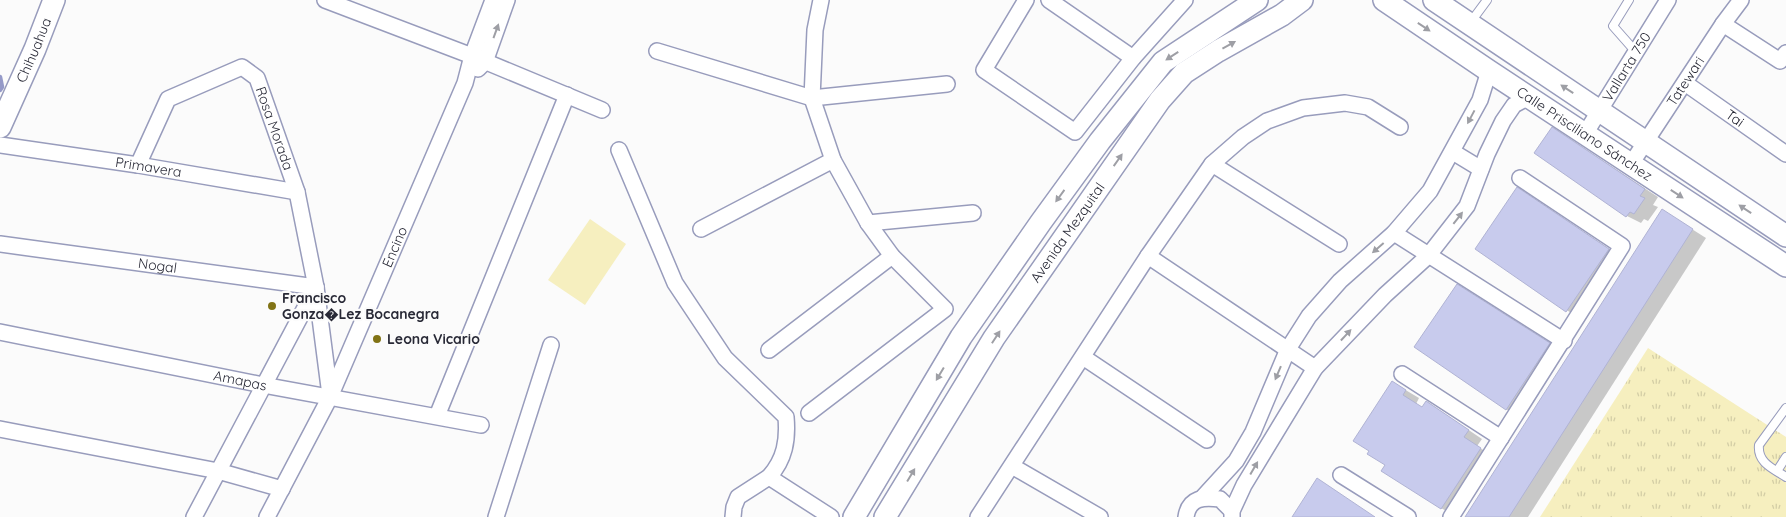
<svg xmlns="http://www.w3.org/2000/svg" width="1786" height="517" font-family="Quicksand,sans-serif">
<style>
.green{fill:#f6efbf}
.park{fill:url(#park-tufts)}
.shadow{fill:#0003}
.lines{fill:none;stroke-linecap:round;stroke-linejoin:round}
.stream{stroke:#959ac8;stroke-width:4.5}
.building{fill:#c8cbed;stroke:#b0b3d4}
.lane-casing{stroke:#989cbc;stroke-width:10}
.street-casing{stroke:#989cbc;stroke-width:18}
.secondary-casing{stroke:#989cbc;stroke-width:24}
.lane{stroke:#fff;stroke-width:8}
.street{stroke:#fff;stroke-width:15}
.secondary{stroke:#fff;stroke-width:21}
.oneway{fill:#9e9fa5}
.poi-dot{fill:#817315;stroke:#fbfbfb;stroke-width:2}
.labels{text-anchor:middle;stroke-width:4.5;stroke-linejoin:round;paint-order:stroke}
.street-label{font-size:14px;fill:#282936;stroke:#fbfbfb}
.poi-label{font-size:14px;font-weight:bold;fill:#282936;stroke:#fbfbfb;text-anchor:start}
</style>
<defs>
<pattern id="park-tufts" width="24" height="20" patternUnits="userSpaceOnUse" patternTransform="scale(1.25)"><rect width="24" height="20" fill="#f6efbf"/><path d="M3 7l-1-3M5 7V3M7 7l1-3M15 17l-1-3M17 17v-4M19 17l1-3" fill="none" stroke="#d3cda5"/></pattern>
</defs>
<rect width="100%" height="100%" fill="#fbfbfb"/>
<polygon class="green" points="590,219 626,244 585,305 548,280"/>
<polygon class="park" points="1648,348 1786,437 1786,517 1540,517"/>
<g class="shadow">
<polygon points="1566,137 1658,197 1653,205 1658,207 1648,221 1644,219 1641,223 1627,216"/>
<polygon points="1531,197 1622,258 1580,319 1476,249"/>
<polygon points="1676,219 1706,238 1528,517 1466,517"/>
<polygon points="1471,294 1563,352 1520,417 1506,409"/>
<polygon points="1392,382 1419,398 1416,404 1423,408 1427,402 1482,439 1477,446 1494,457 1455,516 1441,508 1387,465"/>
</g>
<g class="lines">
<polyline class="stream" points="0,77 2,87 0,90"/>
</g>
<g class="building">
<polygon points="1552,127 1645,189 1640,196 1645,198 1634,214 1630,212 1626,217 1534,153"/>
<polygon points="1517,187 1609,249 1566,312 1475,249"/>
<polygon points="1662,209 1693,229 1509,517 1465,517"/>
<polygon points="1457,284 1550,343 1506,410 1414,347"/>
<polygon points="1392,381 1406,390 1403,395 1422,407 1426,401 1469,430 1464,437 1481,448 1441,509 1381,471 1385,465 1367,454 1369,451 1353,441"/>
<polygon points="1317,478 1375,517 1292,517"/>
</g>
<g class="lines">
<defs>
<g id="lane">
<polyline points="1629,0 1613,26 1635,51"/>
<polyline points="1470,23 1487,0"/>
<path d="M1786 408 1759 445C1757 463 1774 469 1786 477"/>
<polyline points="1777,471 1786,457"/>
</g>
<g id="street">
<polyline points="325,0 472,56 602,110"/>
<polyline points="1026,0 984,70 1075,132 1133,58 1185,0"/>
<polyline points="1049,0 1133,58"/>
<polyline points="1723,24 1780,61 1786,53"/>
<polyline points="657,51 812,98 947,84"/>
<polyline points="478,69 485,62 507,0"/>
<path id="s1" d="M1685 83 1786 154"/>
<path id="s2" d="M1585 134 1668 0"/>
<path id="s3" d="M0 145 138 165 297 192"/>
<path d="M619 150 675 283 725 358 786 417C788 440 785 459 769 477L831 517"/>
<polyline points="1453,152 1481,169"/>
<polyline points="1212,164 1339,244"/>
<path id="s4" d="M1631 164 1723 24 1741 0"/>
<path id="s5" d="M138 165 168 99 242 67 257 78 297 192 316 287 330 395"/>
<polyline points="868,223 973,213"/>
<polyline points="701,229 833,160"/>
<polyline points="1394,233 1564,341"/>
<path id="s6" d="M0 244 316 287"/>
<polyline points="1148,256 1315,368"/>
<path id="s7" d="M0 332 263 385 481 425"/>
<polyline points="769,350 892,256"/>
<polyline points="1083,357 1207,440"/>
<polyline points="1402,374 1501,438"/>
<polyline points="809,413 945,309 892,256 868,223 833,160 812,98 815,30 821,0"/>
<polyline points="437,416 567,95"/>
<polyline points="0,429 218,471 282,489"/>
<polyline points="1012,466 1100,517"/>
<polyline points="1341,475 1408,517"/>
<polyline points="1203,497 1236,461 1253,432 1288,349 1309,316 1340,281 1394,233 1430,191 1480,100 1489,71"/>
<polyline points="194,517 316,287"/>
<path id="s8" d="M267 517 330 397 465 83 472 56 493 0"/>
<polyline points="496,517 551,345"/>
<polyline points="733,517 734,507 738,497 769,477"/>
<polyline points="978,517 1148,256 1212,164 1243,137 1267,121 1303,108 1345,103 1368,107 1400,127"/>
<path d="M1186 517C1189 497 1204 497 1220 499L1232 511"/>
<polyline points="1232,517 1232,511 1244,485 1315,368 1385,295 1428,256 1467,206 1487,154 1503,121 1514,105 1529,97"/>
<polyline points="1451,517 1622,246 1520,178"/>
</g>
<g id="secondary">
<path id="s9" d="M1384 0 1489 71 1786 266"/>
<polyline points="1434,0 1786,236"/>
<path id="s10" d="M0 127 35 49 54 0"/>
<polyline points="854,517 961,337 1041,222 1100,141 1163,62 1257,0"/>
<path id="s11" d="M885 517 994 338 1160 100 1184 73 1218 51 1282 15 1302 0"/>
</g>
</defs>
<use href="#lane" class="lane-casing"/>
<use href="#street" class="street-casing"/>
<use href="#secondary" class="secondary-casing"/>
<use href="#lane" class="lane"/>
<use href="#street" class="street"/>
<use href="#secondary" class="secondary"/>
</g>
<defs><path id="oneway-solid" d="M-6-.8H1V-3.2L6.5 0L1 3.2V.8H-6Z" transform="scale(1.25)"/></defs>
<g class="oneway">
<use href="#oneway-solid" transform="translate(1424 27) rotate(34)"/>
<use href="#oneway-solid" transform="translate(496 31) rotate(-70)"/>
<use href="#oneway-solid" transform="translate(1229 45) rotate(-29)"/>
<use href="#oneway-solid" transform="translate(1172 56) rotate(147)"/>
<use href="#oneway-solid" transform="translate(1567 89) rotate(-147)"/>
<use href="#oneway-solid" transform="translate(1471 117) rotate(118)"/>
<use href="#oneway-solid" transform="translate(1118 160) rotate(-55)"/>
<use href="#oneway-solid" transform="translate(1677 194) rotate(33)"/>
<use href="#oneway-solid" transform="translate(1060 196) rotate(126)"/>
<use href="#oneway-solid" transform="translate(1745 209) rotate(-146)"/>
<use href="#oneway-solid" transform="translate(1458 218) rotate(-52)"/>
<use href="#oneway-solid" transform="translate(1378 248) rotate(139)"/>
<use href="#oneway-solid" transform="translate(1346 335) rotate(-47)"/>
<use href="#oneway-solid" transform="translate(996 337) rotate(-57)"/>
<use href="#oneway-solid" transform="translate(1278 373) rotate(113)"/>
<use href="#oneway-solid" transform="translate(940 374) rotate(121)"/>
<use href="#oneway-solid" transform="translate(1254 468) rotate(-60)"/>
<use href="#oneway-solid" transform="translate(911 475) rotate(-59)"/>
</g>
<g class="poi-dot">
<circle cx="272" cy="306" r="5"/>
<circle cx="377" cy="339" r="5"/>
</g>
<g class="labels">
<g class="street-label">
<text dy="5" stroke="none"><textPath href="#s10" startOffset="84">Chihuahua</textPath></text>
<text dy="5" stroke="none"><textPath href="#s2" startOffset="79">Vallarta 750</textPath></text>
<text dy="5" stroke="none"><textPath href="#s4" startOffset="99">Tatewari</textPath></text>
<text dy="5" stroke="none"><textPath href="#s1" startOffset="61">Tai</textPath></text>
<text dy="5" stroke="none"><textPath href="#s5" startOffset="225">Rosa Morada</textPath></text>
<text dy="5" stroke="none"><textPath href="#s9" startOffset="241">Calle Prisciliano Sánchez</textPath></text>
<text dy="5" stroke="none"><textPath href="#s3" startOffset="150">Primavera</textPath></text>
<text dy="5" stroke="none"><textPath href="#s11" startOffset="338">Avenida Mezquital</textPath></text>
<text dy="5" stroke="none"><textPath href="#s8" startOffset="299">Encino</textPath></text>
<text dy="5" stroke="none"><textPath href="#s6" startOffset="159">Nogal</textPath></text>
<text dy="5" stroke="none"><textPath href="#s7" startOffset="245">Amapas</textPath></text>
</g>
<g class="poi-label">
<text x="282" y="303">Francisco<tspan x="282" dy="16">Gonza�Lez Bocanegra</tspan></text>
<text x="387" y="344">Leona Vicario</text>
</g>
</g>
</svg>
